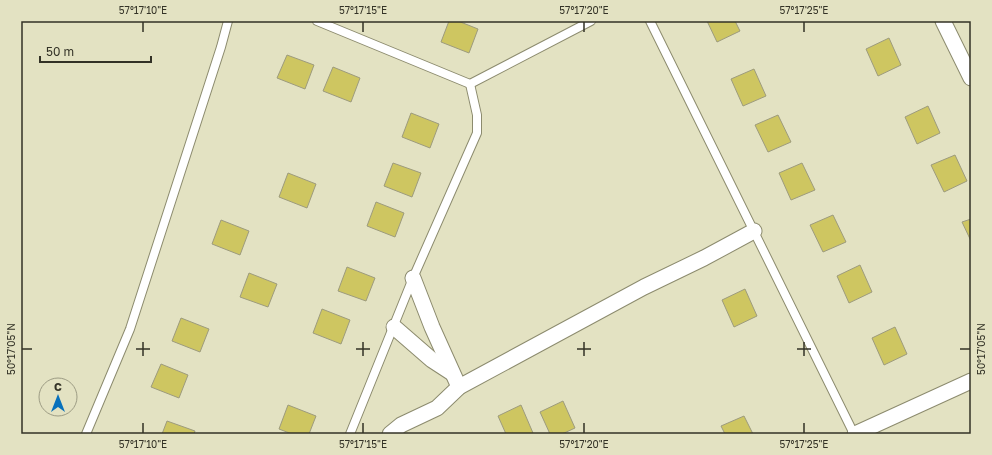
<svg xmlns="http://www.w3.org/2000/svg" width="992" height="455" font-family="'Golos Text',sans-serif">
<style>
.building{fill:#cec661;stroke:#9d9b7d}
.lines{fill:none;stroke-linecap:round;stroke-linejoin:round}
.service-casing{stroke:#8c8b6e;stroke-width:10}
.minor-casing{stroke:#8c8b6e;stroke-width:17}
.service{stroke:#fff;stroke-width:8}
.minor{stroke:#fff;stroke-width:15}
.ticks{fill:none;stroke:#333226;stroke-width:1.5}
.neatline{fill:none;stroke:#333226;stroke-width:1.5}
.ticks-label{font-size:10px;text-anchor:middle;fill:#333226}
</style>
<rect width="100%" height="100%" fill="#e3e2c2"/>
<g class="building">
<polygon points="449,21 458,21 478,29 469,53 441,42"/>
<polygon points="707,21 735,21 740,31 717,42"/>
<polygon points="889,38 901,65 878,76 866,49"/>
<polygon points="287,55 314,65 305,89 277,78"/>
<polygon points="333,67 360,78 351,102 323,91"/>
<polygon points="754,69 766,96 743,106 731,79"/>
<polygon points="928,106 940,133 917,144 905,117"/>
<polygon points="411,113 439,124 430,148 402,137"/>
<polygon points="778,115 791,142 768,152 755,125"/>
<polygon points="955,155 967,181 944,192 931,165"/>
<polygon points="393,163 421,173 412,197 384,186"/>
<polygon points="802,163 815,190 791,200 779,173"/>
<polygon points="288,173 316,184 307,208 279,197"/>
<polygon points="376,202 404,213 395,237 367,226"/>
<polygon points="833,215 846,242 823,252 810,225"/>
<polygon points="971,219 971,241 962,222"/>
<polygon points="221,220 249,231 240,255 212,244"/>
<polygon points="860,265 872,292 849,303 837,276"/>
<polygon points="347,267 375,278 366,301 338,291"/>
<polygon points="249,273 277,284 268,307 240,297"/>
<polygon points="745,289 757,316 734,327 722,300"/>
<polygon points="322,309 350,320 341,344 313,333"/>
<polygon points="181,318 209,329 200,352 172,341"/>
<polygon points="895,327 907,354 884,365 872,338"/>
<polygon points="161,364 188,375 179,398 151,387"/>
<polygon points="563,401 575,428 562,434 550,434 540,412"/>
<polygon points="288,405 316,416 309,434 292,434 279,429"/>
<polygon points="521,405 533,433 530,434 506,434 498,416"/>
<polygon points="744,416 753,434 725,434 721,426"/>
<polygon points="167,421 195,431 194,434 162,434"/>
</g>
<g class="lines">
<defs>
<g id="service">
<polyline points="317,21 470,84 591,21"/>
<polyline points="650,21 854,434"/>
<polyline points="86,434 130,329 221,47 228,21"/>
<polyline points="350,434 413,278 477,133 477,115 470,84"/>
</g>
<g id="minor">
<polyline points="943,21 971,78"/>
<polyline points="413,278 432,327 459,387"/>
<polyline points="394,327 432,360 452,373"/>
<polyline points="390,434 401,425 437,408 459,387 644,287 704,258 754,231"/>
<polyline points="855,434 971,381"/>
</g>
</defs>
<use href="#service" class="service-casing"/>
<use href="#minor" class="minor-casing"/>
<use href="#service" class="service"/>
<use href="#minor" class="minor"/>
</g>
<path class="ticks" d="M143 22V32M363 22V32M584 22V32M804 22V32M143 342V356M363 342V356M584 342V356M804 342V356M22 349H32M136 349H150M356 349H370M577 349H591M797 349H811M960 349H970M143 423V433M363 423V433M584 423V433M804 423V433"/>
<rect width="992" height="455" fill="none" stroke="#e3e2c2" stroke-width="44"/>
<g transform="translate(58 397)"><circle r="19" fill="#e3e2c2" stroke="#9d9c84"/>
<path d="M0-3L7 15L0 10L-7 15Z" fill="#0871bc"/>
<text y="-6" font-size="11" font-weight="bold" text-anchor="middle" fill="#333226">С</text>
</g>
<path d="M40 56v6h111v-6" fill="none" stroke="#333226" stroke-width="2"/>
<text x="46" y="56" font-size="12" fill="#333226" stroke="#e3e2c2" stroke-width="3" paint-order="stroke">50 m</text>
<rect x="22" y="22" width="948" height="411" class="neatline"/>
<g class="ticks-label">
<text x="143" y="14">57°17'10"E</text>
<text x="363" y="14">57°17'15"E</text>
<text x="584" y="14">57°17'20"E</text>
<text x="804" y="14">57°17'25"E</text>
<text transform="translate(11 349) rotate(-90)" y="4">50°17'05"N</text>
<text transform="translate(981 349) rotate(-90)" y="4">50°17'05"N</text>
<text x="143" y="448">57°17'10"E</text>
<text x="363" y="448">57°17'15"E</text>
<text x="584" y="448">57°17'20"E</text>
<text x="804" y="448">57°17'25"E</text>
</g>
</svg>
